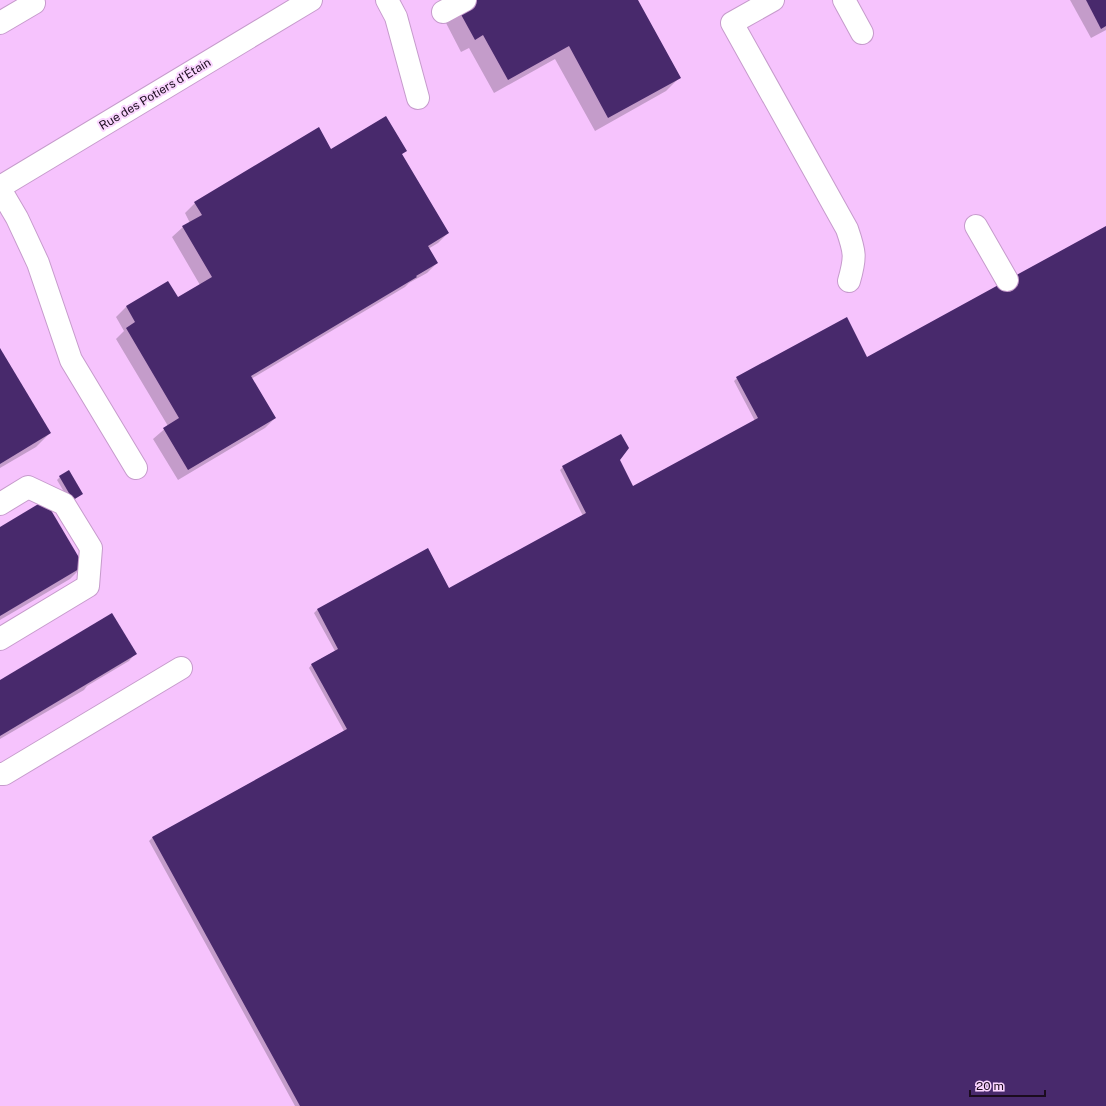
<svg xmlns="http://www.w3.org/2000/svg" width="1106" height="1106" font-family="'Public Sans',sans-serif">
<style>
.built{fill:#f6c3fd}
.shadow{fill:#0003}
.building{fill:#48296c}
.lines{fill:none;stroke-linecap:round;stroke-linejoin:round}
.minor-casing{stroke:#c69bcc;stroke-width:24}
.minor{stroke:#fff;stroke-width:22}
.labels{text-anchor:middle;stroke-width:4;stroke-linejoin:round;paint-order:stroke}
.street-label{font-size:12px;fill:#1b0c1e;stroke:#fad5ff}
</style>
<rect width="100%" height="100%" fill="#fad5ff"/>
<rect class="built" x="0" y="0" width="1106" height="1106"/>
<g class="shadow">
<polygon points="476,0 637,0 680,77 666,91 595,131 555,59 494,93 469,48 461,52 446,23 459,9"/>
<polygon points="1070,0 1106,0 1106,30 1091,38"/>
<polygon points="331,151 405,151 401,155 448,233 438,243 428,249 437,263 427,273 409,283 405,287 251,379 275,418 265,428 178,480 153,439 168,426 116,339 124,331 116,317 126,307 178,298 200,285 172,237 183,227 190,223 185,213 195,203"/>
<polygon points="1106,227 1106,1106 295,1106 149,841 152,838 344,731 309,668 312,664 335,651 314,613 317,610 428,550 449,589 583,516 560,470 563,467 619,460 633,488 755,421 734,381 737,378 867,358"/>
<polygon points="0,350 50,433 36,447 0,468"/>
<polygon points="60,477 82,494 70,502 57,480"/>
<polygon points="0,528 83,566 70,579 0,620"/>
<polygon points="135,654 129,661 87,686 84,690 0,739 0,681"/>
</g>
<g class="building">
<polygon points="474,0 638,0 681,78 608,118 569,46 508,80 483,35 475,40 458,9"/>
<polygon points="1086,0 1106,0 1106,26 1101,29"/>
<polygon points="386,116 407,151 402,154 449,233 428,246 438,263 416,276 417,277 251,376 276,418 188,470 163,428 179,418 126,328 135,322 126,306 168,281 178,297 212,277 182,226 202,215 194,202 319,127 331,149"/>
<polygon points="1106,226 1106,1106 300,1106 152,837 347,729 311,664 338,649 317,609 428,548 449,588 586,513 562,466 621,434 629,448 620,460 633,486 758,418 736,377 847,317 867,357"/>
<polygon points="0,348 51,433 0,464"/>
<polygon points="69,470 83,494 73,500 59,476"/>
<polygon points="45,500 84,566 0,616 0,527"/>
<polygon points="112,613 137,654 0,736 0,680"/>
</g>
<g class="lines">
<defs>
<g id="minor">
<polyline points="387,0 396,17 418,98"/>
<path d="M773 0 732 23 847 229C855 252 856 257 849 281"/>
<polyline points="844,0 862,33"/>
<polyline points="443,12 465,0"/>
<polyline points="0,23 34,3 32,0"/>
<polyline points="0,187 311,0"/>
<polyline points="0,189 17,218 38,263 71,360 136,468"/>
<polyline points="976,226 1007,280"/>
<polyline points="0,504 28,487 64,504 91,548 88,586 0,639"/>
<polyline points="0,774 4,774 181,668"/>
</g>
</defs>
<use href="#minor" class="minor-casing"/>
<use href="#minor" class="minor"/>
</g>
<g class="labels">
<g class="street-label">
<text transform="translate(155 94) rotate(-31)" y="4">Rue des Potiers d'Étain</text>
</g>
</g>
<path d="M970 1090v6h75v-6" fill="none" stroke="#1b0c1e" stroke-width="2"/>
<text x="976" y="1090" font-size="12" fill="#1b0c1e" stroke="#fad5ff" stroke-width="3" paint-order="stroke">20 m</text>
</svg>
